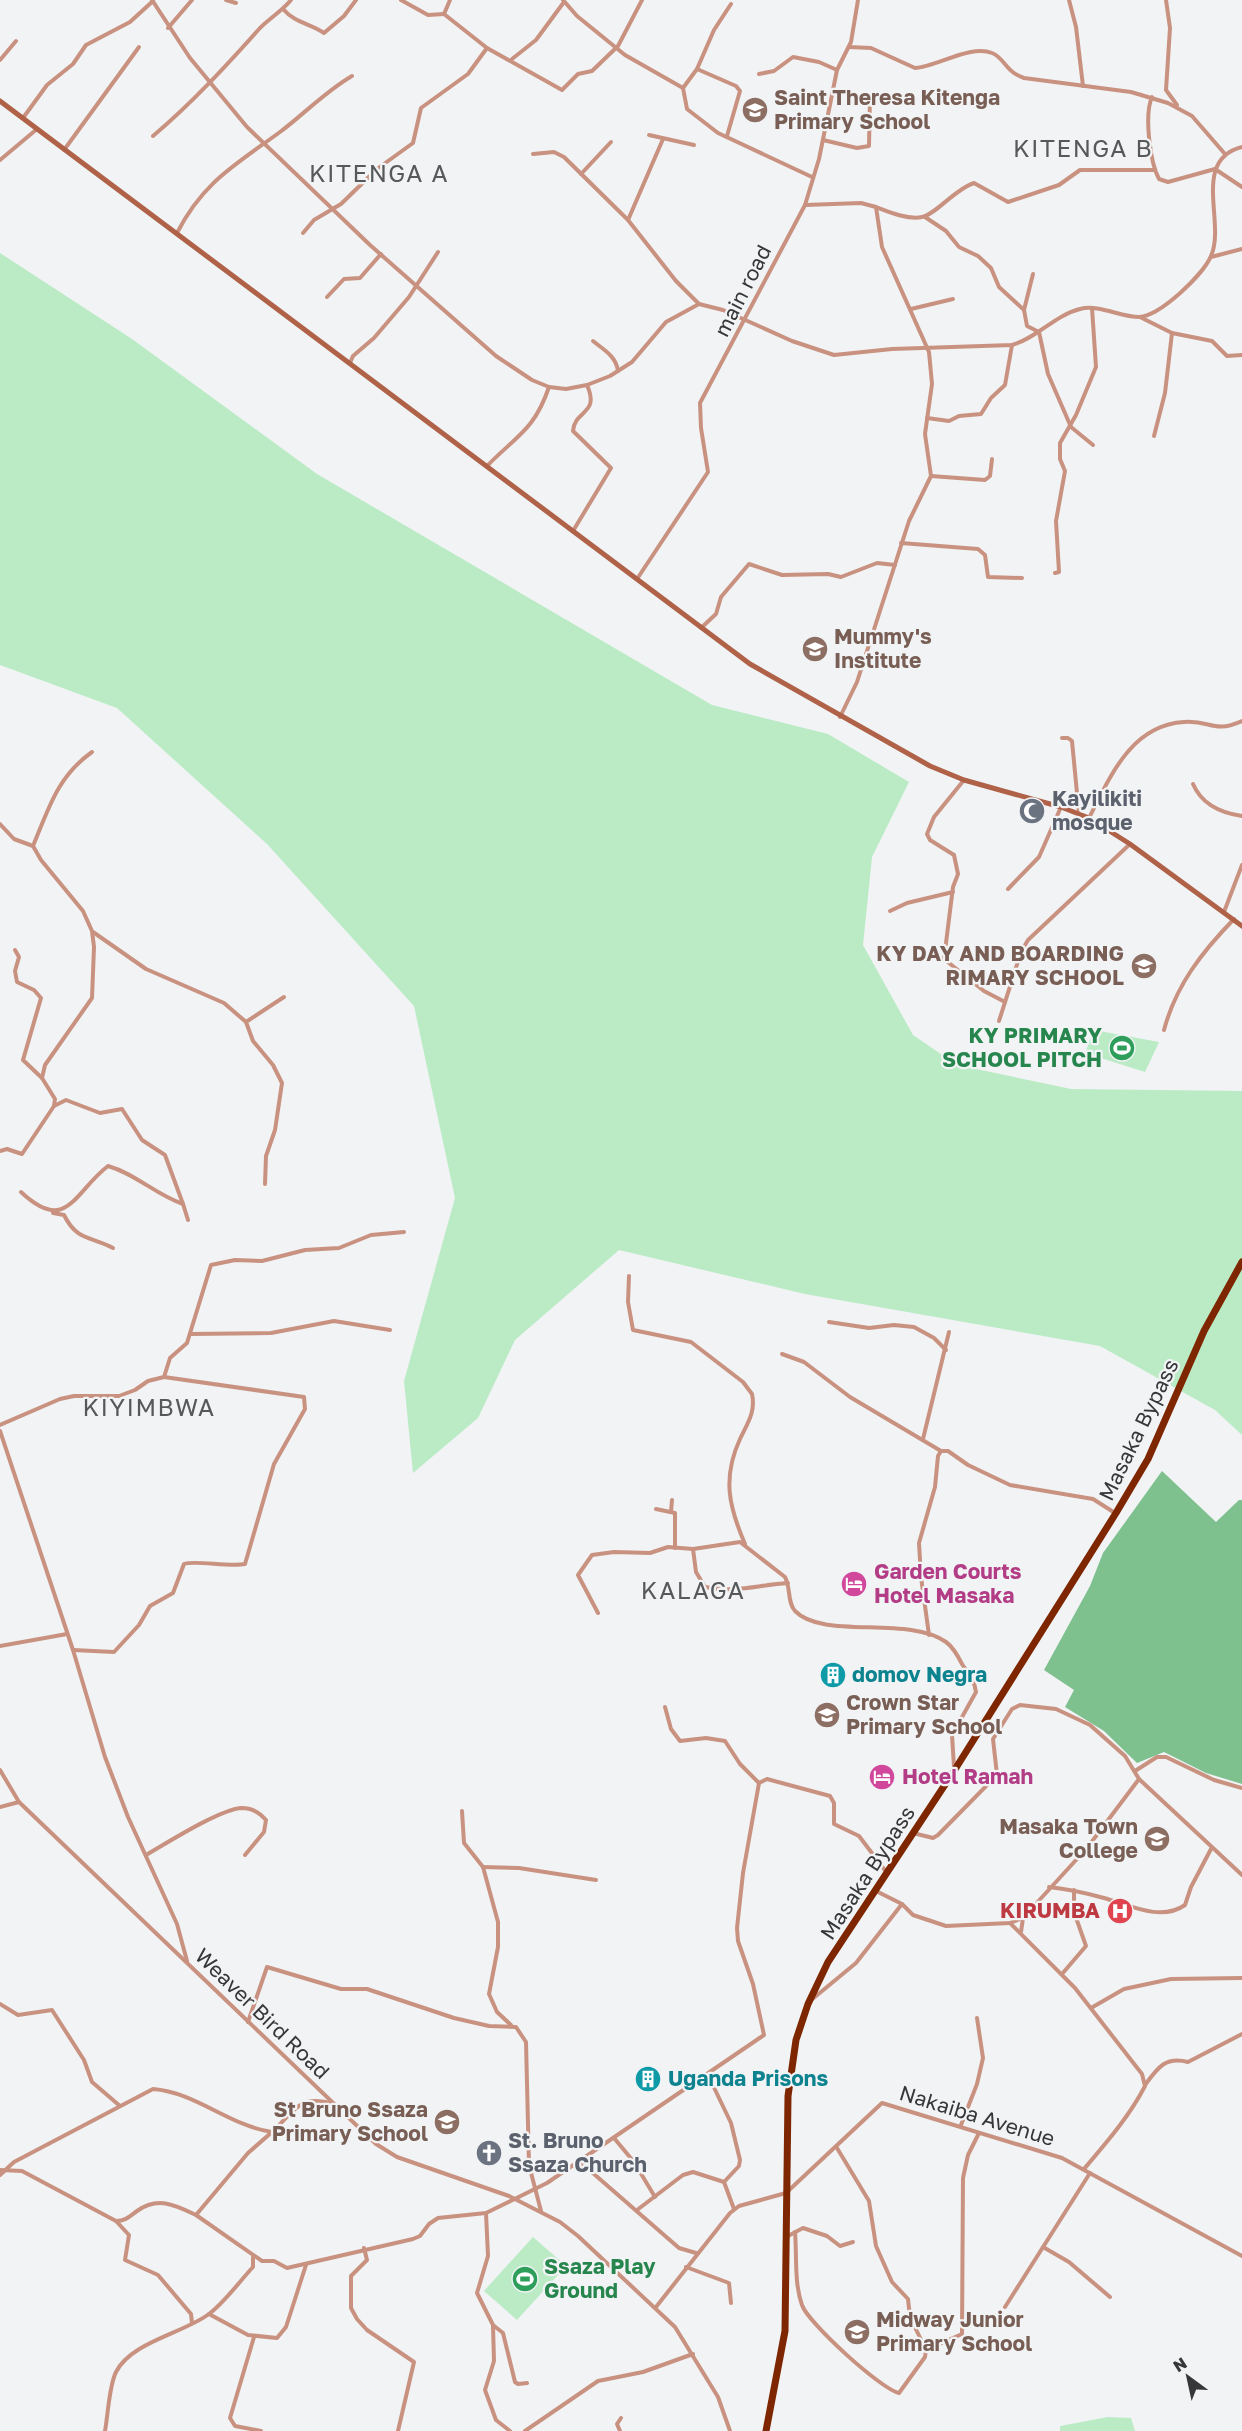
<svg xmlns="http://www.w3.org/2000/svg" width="1242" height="2431" font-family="'Golos Text',sans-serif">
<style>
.green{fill:#baebc5}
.forest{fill:#7ec18f}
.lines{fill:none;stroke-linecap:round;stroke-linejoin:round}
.street{stroke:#c99280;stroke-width:4}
.secondary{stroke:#af6247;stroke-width:5}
.highway{stroke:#7d2600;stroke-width:7}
.labels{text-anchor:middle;stroke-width:4.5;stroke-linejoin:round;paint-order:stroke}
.education-label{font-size:21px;font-weight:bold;fill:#785e54;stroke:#f1f3f5;text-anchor:start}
.street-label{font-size:21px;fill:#363738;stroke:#f1f3f5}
.worship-label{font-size:21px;font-weight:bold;fill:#5b616d;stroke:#f1f3f5;text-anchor:start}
.leisure-label{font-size:21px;font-weight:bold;fill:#27864d;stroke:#f1f3f5;text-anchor:end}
.hotel-label{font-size:21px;font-weight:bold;fill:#b23c85;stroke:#f1f3f5;text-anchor:start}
.culture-label{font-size:21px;font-weight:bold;fill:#0d838f;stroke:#f1f3f5;text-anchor:start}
.health-label{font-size:21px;font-weight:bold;fill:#be3a42;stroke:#f1f3f5;text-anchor:end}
.quarter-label{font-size:24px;letter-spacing:1.5px;fill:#565859;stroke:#f1f3f5}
</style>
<rect width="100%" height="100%" fill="#f1f3f5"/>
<g class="green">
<polygon points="0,253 132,339 317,474 712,705 828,734 909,782 872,857 863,945 913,1035 957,1065 1071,1089 1242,1091 1242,1435 1215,1410 1100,1346 805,1294 619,1250 515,1340 478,1418 413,1473 404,1381 455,1198 414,1006 267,844 117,708 0,665"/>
<polygon points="1094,1030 1159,1042 1145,1072 1085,1053"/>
<polygon points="533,2237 566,2266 517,2320 484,2291"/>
<polygon points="1108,2417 1131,2418 1135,2431 1060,2431 1060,2426"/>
</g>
<polygon class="forest" points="1162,1471 1216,1522 1239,1500 1242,1500 1242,1784 1206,1773 1164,1752 1137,1763 1104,1731 1065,1707 1074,1690 1044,1670 1090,1586 1103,1553"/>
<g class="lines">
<g class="street">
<path d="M152 0 190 58 247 127 370 245 496 356 532 380 549 387 566 389 587 385 610 376 632 362 666 322 699 304 723 310 792 341 834 355 892 349 1012 345C1037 338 1055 315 1080 309 1099 304 1120 317 1139 317 1160 316 1203 275 1211 256 1226 223 1191 160 1242 147"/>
<polyline points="226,0 236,3"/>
<polyline points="401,0 428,15 444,14"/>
<polyline points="450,0 444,14 487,48 562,90 578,74 592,71 618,46 642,0"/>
<polyline points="563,0 577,16 625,55 683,88"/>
<polyline points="1069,0 1076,27 1083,86"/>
<polyline points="1166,0 1170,28 1166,90 1177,105"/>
<polyline points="731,4 714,30 697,69 683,88 687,109 718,133 812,177"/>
<path d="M283 9C295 23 309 23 324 33L344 16 356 0"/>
<polyline points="168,28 192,0"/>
<path d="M849 47 871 48 915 68C936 67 971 44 992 53 1005 58 1004 71 1024 78L1131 92 1168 103 1192 116 1225 154"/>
<polyline points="512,59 536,40 564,2"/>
<polyline points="0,60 16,41"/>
<polyline points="697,69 736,86 740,91 727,136"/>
<polyline points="759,74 774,71 793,57 819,62 837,70"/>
<path d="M1152 97C1144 115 1150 162 1159 179L1168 182 1215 169 1242 187"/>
<polyline points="23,118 47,85 73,64 86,45 130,22 153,1"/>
<polyline points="649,135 694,145"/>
<path d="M153 136C192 103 226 66 260 28 270 18 282 11 291 0"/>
<polyline points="823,140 857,148 869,146 870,96"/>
<polyline points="64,150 139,47"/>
<polyline points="533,154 554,152 564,157 628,220 676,281 699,304"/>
<polyline points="0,160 37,129"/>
<polyline points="581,174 611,142"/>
<polyline points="805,205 861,203 876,207 882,247 929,352 932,384 925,434 931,476 909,521 857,682 840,717"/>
<path d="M876 207C889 212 908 220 922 217 935 215 955 189 974 183L1008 202 1059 185 1080 170H1155"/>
<polyline points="925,217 946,231 959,247 978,256 991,268 999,287 1024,310 1027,326 1039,332 1048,374 1071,427 1093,445"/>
<polyline points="628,220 663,139"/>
<path d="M177 233C203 182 235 165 280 132 304 114 326 91 352 76"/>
<polyline points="303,233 314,220 341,204 377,169 413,143 421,108 468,74 487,48"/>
<polyline points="1211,257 1242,249"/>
<polyline points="327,297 344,279 360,278 381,254"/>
<polyline points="911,309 953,299"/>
<polyline points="1024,310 1033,274"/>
<polyline points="1140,317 1172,333 1212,341 1227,356 1242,355"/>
<path d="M593 341C604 350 616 356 618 371"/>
<polyline points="350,363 353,356 374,338 409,297 438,252"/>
<polyline points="927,418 949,421 959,416 981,414 991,398 1005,385 1012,345"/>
<polyline points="1154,436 1165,393 1172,333"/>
<path d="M487 466C516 436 534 431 549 387"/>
<polyline points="931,476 985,480 990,476 992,459"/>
<path d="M573 531 611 468 573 431C575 409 600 415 587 385"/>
<polyline points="901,543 978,549 985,555 988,577 1022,578"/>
<polyline points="1055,573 1059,572 1056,521 1065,471 1060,459 1060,443 1076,415 1096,367 1092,308"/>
<polyline points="637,579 708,472 701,428 700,403 805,205 819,159 837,70 851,42 858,0"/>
<polyline points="701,628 716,614 721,597 749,564 782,575 828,574 841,577 877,563 895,565"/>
<polyline points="1062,738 1068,738 1072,741 1079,814"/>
<polyline points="964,780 934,817 927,834 930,840 954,855 958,874 953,887 944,959 984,991 1005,1002"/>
<path d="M1193 784C1202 805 1221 813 1242 816"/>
<path d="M1089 818C1110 777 1131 725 1184 722 1212 720 1212 734 1242 721"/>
<polyline points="0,824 14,839 33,846 41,860 83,911 92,931 94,947 92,998 45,1065 42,1078 55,1099 54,1106"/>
<path d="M33 846C49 808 57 777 92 752"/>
<polyline points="1008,889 1039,857 1061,807"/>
<polyline points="890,911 907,903 953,892"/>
<polyline points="1224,912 1242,865"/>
<polyline points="93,932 146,969 224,1003 246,1022"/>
<polyline points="15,950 19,957 15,971 17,982 34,990 41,998 23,1060 42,1078"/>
<polyline points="999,1021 1021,952 1028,940 1130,844"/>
<path d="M1164 1030C1176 985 1202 952 1234 919"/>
<polyline points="0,1151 7,1149 22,1154 54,1106 66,1100 100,1113 122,1109 142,1140 165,1155 183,1204"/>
<polyline points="265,1184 266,1156 275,1130 282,1083 273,1065 253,1041 246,1022 284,997"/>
<path d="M21 1192C67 1235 74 1192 108 1166 136 1174 156 1195 183 1204L188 1220"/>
<path d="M53 1213 64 1215C77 1241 90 1236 113 1248"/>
<path d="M629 1276 628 1302 633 1330 691 1342 743 1382 752 1394C756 1412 747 1424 740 1439 722 1478 729 1507 745 1544"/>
<polyline points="829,1322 869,1328 894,1325 914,1327 934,1338 946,1350"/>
<polyline points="190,1334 271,1333 334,1321 390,1330"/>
<polyline points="782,1354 804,1362 850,1397 941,1451"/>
<polyline points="0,1425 60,1399 74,1396 119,1396 135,1390 148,1381 164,1377 170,1358 187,1343 211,1265 235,1260 262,1261 305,1250 339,1248 371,1235 404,1232"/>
<polyline points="0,1431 73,1650 105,1757 128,1817 177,1924 187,1961"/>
<polyline points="923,1439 949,1332"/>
<polyline points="656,1509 675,1513 675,1548"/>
<polyline points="671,1512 672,1500"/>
<path d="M693 1549 696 1572 705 1587C736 1593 757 1585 788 1583"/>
<path d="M598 1613 578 1575 592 1555 614 1552 650 1553 668 1547 693 1549 740 1542 785 1577C791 1588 787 1602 795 1611 823 1640 908 1615 946 1642 953 1647 958 1656 962 1664 968 1673 975 1681 976 1692L952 1735 954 1767"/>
<polyline points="929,1635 921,1577 919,1543 935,1487 938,1456 941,1451 948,1451 968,1465 1010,1485 1093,1499 1115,1513"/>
<polyline points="0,1646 67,1634"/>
<path d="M73 1650 114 1652 139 1625 150 1606 173 1593 184 1564C194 1560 229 1567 245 1564L274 1464 305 1409 304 1397 164 1377"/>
<polyline points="665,1707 671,1729 680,1741 706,1738 725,1741 740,1764 759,1783"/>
<polyline points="0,1770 19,1802 376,2144 397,2157 509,2196 560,2222 578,2236 675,2327 718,2397 730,2431"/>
<polyline points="1135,1771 1157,1757 1166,1757 1214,1780 1242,1788"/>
<polyline points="1139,1779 1242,1875"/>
<polyline points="0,1807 19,1802"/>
<polyline points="462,1811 464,1843 483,1867 498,1922 498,1947 489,1994 497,2012 511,2025"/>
<path d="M146 1855C167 1843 220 1809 242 1808 253 1808 260 1813 266 1820L264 1832 245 1855"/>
<polyline points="483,1867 519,1868 596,1880"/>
<path d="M1049 1887C1068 1889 1086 1893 1104 1898 1129 1905 1161 1922 1185 1905L1191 1887 1211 1849"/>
<polyline points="876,1891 902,1904 913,1915 946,1926 1010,1923 1023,1918 1087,1848 1139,1779 1125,1756 1090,1725 1056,1709 1020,1705 1012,1709 993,1739 997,1775 938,1835 933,1838 913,1833"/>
<path d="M1010 1923 1075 1988 1142 2074 1145 2086C1129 2117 1106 2143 1084 2169"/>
<polyline points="1021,1932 1023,1918"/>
<polyline points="1062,1974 1086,1946 1074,1912 1074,1890"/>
<polyline points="810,2001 856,1963 902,1904"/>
<polyline points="0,2004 18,2015 52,2010 84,2060 92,2082 120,2106"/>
<polyline points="1091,2008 1124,1989 1171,1979 1242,1978"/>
<polyline points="248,2022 267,1967 341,1989 367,1989 454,2018 489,2026 516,2027 526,2042 529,2165 541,2211"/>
<polyline points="708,2075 731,2123 740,2160 739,2166 724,2182"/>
<path d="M1145 2085C1158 2067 1166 2056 1188 2062L1242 2034"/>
<polyline points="961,2125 977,2084 983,2058 977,2018"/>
<polyline points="272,2132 248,2153 196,2215 262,2261 274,2261 287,2268 413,2239 420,2236 429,2224 438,2218 486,2213 547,2183 764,2035 753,1984 738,1941 737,1928 743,1873 759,1783 767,1779 830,1796 834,1803 834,1824 859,1836 887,1873"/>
<polyline points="614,2138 634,2162 655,2197"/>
<polyline points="579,2161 679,2248 696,2253"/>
<path d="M0 2170 22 2171 116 2221C126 2221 130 2216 137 2211 158 2196 175 2205 196 2215"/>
<path d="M0 2175 14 2162 153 2089C195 2092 230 2126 272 2132 297 2109 299 2094 334 2104"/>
<polyline points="637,2210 683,2175 693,2172 724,2182 734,2209"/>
<polyline points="486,2213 488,2256 477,2293 493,2325 503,2333 515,2382 518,2384 527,2383"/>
<polyline points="116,2221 129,2235 125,2260 158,2275 191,2314 192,2323"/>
<path d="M795 2232C797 2255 794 2283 802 2305 808 2323 882 2390 899 2393L925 2357 926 2350 910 2317 908 2299 892 2282 876 2246 869 2201 837 2148"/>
<polyline points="788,2236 803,2228 827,2236 840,2246 853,2242"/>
<polyline points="1043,2247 1069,2262 1110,2297"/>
<polyline points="364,2248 367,2260 351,2276 351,2308 357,2319 367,2330 414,2362 398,2431"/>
<polyline points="686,2267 729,2283 731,2303"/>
<polyline points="656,2307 730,2213 739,2206 786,2193 882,2103 1062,2158 1242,2256"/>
<polyline points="1005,2307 1090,2173"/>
<polyline points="209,2314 248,2335 277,2338 286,2327 306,2265"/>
<polyline points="493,2326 494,2361 485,2390 496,2420 510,2431"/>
<polyline points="254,2337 230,2418 235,2426 261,2431"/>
<polyline points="926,2350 962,2334 963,2178 968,2155 979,2133"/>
<path d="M105 2431C108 2415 109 2386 116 2372 131 2342 184 2333 209 2314 225 2302 239 2282 253 2267V2257"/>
<polyline points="525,2431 598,2381 643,2372 693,2354"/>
<polyline points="620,2431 617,2424 621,2418"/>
</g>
<polyline class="secondary" points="0,101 750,664 930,766 964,780 1061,807 1089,818 1130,844 1242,926"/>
<polyline class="highway" points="766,2431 785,2331 788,2096 796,2040 808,2004 828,1962 954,1771 1116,1513 1148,1459 1204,1331 1242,1262"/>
</g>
<defs>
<symbol id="school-disc" viewBox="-11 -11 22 22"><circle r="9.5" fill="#8d6e63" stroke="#f1f3f5"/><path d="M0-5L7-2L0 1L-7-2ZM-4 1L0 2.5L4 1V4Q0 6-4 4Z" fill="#fff"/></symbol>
<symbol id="mosque-disc" viewBox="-11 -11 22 22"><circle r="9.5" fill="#6b7280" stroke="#f1f3f5"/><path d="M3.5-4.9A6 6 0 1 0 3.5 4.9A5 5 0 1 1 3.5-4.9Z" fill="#fff"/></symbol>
<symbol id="stadium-disc" viewBox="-11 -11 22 22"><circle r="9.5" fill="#2e9e5b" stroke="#f1f3f5"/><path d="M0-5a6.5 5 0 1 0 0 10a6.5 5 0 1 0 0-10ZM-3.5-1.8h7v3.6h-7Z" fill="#fff"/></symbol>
<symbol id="hotel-disc" viewBox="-11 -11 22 22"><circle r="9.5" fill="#d1479c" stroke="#f1f3f5"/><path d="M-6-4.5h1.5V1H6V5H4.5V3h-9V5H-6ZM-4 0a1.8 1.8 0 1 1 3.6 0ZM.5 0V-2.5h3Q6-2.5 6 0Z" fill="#fff"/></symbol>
<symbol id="building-disc" viewBox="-11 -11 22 22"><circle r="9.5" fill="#0f9aa8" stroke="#f1f3f5"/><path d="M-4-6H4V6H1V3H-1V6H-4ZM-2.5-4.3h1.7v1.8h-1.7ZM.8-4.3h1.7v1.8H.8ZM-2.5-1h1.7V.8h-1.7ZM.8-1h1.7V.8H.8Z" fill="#fff"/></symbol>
<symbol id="hospital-disc" viewBox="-11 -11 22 22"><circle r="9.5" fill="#e0444e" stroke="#f1f3f5"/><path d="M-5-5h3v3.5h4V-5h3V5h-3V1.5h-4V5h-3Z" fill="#fff"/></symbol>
<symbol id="church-disc" viewBox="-11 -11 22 22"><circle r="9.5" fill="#6b7280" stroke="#f1f3f5"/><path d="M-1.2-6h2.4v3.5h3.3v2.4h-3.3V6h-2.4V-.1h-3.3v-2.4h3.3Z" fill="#fff"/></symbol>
</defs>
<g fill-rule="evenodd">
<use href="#school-disc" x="740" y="95" width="30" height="30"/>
<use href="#school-disc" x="800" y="634" width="30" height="30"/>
<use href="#mosque-disc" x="1017" y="796" width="30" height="30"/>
<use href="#school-disc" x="1129" y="951" width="30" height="30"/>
<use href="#stadium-disc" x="1107" y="1033" width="30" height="30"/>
<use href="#hotel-disc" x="839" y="1569" width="30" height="30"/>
<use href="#building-disc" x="818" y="1660" width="30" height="30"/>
<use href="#school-disc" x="812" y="1700" width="30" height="30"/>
<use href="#hotel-disc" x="867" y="1762" width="30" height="30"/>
<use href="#school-disc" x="1142" y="1824" width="30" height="30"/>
<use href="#hospital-disc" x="1105" y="1896" width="30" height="30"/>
<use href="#building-disc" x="633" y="2064" width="30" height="30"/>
<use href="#school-disc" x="432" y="2107" width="30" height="30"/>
<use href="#church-disc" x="474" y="2138" width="30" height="30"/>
<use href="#stadium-disc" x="510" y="2264" width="30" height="30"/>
<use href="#school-disc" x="842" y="2317" width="30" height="30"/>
</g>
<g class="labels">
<g class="education-label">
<text x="774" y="105">Saint Theresa Kitenga<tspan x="774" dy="24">Primary School</tspan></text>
<text x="834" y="644">Mummy's<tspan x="834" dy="24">Institute</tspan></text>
<text x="1124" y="961" text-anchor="end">KY DAY AND BOARDING<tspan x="1124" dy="24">RIMARY SCHOOL</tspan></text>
<text x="846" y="1710">Crown Star<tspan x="846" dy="24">Primary School</tspan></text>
<text x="1138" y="1834" text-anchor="end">Masaka Town<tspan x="1138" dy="24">College</tspan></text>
<text x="428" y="2117" text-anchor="end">St Bruno Ssaza<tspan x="428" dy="24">Primary School</tspan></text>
<text x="876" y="2327">Midway Junior<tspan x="876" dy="24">Primary School</tspan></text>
</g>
<g class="street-label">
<text transform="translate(743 291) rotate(-63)" y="7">main road</text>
<text transform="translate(1139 1430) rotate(-64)" y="7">Masaka Bypass</text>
<text transform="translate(868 1873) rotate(-57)" y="7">Masaka Bypass</text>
<text transform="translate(262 2014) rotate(44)" y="7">Weaver Bird Road</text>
<text transform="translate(977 2116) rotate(17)" y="7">Nakaiba Avenue</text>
</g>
<g class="worship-label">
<text x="1052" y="806">Kayilikiti<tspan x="1052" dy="24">mosque</tspan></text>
<text x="508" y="2148">St. Bruno<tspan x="508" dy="24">Ssaza Church</tspan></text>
</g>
<g class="leisure-label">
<text x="1102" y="1043">KY PRIMARY<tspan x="1102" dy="24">SCHOOL PITCH</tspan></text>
<text x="544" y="2274" text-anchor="start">Ssaza Play<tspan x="544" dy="24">Ground</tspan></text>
</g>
<g class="hotel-label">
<text x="874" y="1579">Garden Courts<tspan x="874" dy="24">Hotel Masaka</tspan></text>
<text x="902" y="1784">Hotel Ramah</text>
</g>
<g class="culture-label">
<text x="852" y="1682">domov Negra</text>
<text x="668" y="2086">Uganda Prisons</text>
</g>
<g class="health-label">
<text x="1100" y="1918">KIRUMBA</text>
</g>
<g class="quarter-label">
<text x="1083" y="157">KITENGA B</text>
<text x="379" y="182">KITENGA A</text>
<text x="149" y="1416">KIYIMBWA</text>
<text x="693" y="1599">KALAGA</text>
</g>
</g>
<g transform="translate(1188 2377) rotate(327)" stroke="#f1f3f5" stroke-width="4.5" paint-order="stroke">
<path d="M0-4.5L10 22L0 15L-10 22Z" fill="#363738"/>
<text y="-9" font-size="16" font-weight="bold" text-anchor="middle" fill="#363738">N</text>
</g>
</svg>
